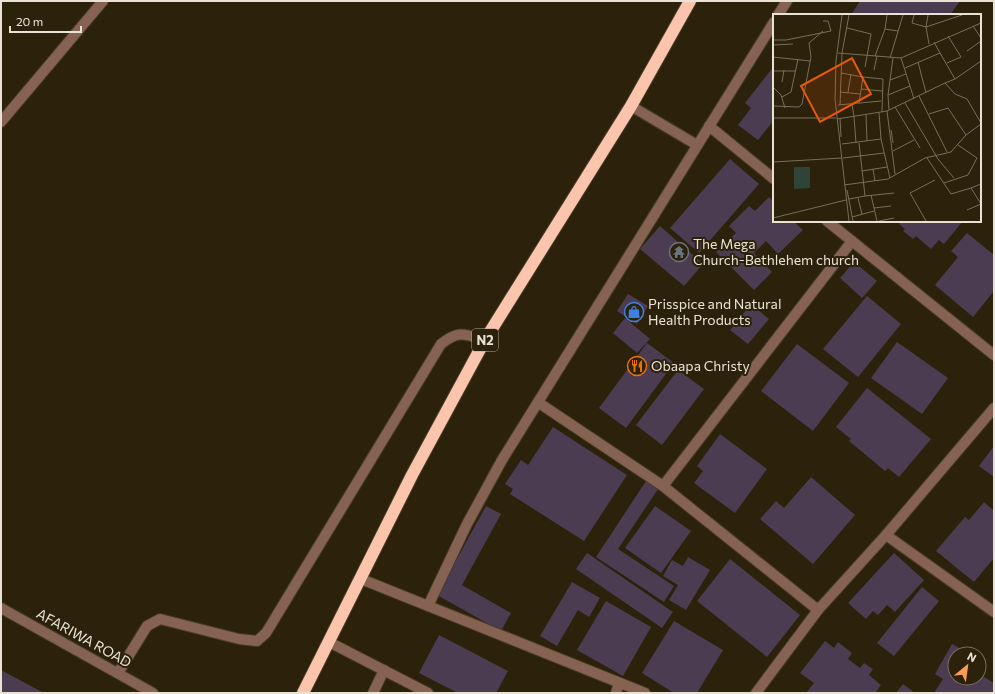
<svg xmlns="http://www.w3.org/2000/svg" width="995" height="694" font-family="Commissioner,sans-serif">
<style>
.building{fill:#4c3c51}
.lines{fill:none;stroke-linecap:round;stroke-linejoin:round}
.minor-casing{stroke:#473c26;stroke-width:12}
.highway-casing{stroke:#473c26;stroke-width:14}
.minor{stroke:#866253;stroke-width:10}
.highway{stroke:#fac4ad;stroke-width:12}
.labels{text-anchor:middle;stroke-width:4;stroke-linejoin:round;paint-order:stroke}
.shield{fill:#2c210a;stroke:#b1a998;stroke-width:1}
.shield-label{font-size:13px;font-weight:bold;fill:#eae3d5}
.poi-label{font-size:14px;fill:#eae3d5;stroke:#2c210a;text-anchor:start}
.street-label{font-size:14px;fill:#eae3d5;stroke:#2c210a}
.inset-road{fill:none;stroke:#786f5b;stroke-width:1}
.view{fill:#e8590c;fill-opacity:0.15;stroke:#e8590c;stroke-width:2}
.inset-edge{fill:none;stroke:#eae3d5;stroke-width:2}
</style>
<rect width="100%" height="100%" fill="#2c210a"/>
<g class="building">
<polygon points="860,1 960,1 950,15 851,15"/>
<polygon points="774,66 774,120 758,140 738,125 751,108 745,103"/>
<polygon points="730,159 759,184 699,253 670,228"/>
<polygon points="769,197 774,202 774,221 793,221 803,230 778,254 766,241 754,253 772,272 754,290 716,252 736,233 729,226 749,206 755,211"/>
<polygon points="901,221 963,221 944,244 939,240 931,249 916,236 913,239 903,231 905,229 899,224"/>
<polygon points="660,226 703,264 684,286 640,249"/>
<polygon points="967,233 994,255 994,291 973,317 935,285 958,257 951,251"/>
<polygon points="854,262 877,281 862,298 840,278"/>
<polygon points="628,294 648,306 637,324 617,311"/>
<polygon points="867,296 901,324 858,377 823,349"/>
<polygon points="751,304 769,319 748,344 730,330"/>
<polygon points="625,318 650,339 637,353 613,333"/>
<polygon points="897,342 948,378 922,414 871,378"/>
<polygon points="647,343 674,363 626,428 599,408"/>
<polygon points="797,344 849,383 813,431 761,391"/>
<polygon points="678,370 704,389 662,445 636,425"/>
<polygon points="867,388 931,439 899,477 888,468 885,471 849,441 851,439 836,427"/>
<polygon points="553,427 627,475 584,541 510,494 513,489 505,484 521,460 528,465"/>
<polygon points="720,434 767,469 735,513 694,483 703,471 697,466"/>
<polygon points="994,446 994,477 979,466"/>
<polygon points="811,477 855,515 813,564 760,519 776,501 784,508"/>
<polygon points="646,481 658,489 618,549 674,586 664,602 596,557"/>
<polygon points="984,502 994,511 994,558 974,582 936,551 965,517 969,520"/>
<polygon points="486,506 501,514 462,585 511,613 501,631 437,595"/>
<polygon points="655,506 691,531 661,573 625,548"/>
<polygon points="587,553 673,612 662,628 576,569"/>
<polygon points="894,553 924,580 895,612 887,605 878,615 873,611 866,619 848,603"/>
<polygon points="688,557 710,570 686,610 669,600 678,585 663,576 672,560 683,566"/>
<polygon points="730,559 800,615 767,657 697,601"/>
<polygon points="572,582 600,598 589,617 578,610 557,646 540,636"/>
<polygon points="922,587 939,601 894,656 877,643"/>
<polygon points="606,601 651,627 623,676 577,650"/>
<polygon points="674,621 723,650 697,693 674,693 642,673"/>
<polygon points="439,635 508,671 496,693 458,693 419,673"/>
<polygon points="825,641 834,648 838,642 852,653 848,659 860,668 864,663 873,669 869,675 881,685 875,693 806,693 814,683 800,673"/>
<polygon points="952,644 970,654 955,654 955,678 979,678 979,674 994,683 994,693 934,693 943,679 935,674"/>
<polygon points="1,670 44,693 1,693"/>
<polygon points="903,684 915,693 896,693"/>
</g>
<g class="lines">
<defs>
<g id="minor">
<polyline points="778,15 787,1"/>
<polyline points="631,106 697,145"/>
<polyline points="1,122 103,1"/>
<polyline points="709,126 774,179"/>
<polyline points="827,221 994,355"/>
<polyline points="539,403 663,486 818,610"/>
<polyline points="663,486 852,241"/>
<polyline points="886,535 994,612"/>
<polyline points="361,579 645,693"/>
<polyline points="428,606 467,524 502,460 774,22"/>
<polyline points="1,608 153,693"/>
<polyline points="329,642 428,693"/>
<path d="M118 673 147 626 160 619 239 639 257 641 266 633 441 344C459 330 464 334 485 340"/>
<polyline points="373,693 384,670"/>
<polyline points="616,693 619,683"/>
<polyline points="756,693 818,610 886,535 994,408"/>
</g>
<polyline id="highway" points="303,693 412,475 485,340 631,106 690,1"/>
</defs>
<use href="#minor" class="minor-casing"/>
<use href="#highway" class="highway-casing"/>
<use href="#minor" class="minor"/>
<use href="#highway" class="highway"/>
</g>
<defs>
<symbol id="temple-ring" viewBox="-11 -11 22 22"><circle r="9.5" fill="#2c210a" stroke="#6b7280" stroke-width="1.5"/><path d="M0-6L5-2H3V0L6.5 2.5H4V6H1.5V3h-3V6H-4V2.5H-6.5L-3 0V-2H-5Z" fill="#6b7280"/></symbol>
<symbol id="shop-ring" viewBox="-11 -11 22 22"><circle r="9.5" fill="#2c210a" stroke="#3f7fe0" stroke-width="1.5"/><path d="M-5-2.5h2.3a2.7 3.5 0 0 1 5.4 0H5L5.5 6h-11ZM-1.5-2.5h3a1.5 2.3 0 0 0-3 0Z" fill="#3f7fe0"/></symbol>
<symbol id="restaurant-ring" viewBox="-11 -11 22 22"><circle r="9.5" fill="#2c210a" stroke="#e8710a" stroke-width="1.5"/><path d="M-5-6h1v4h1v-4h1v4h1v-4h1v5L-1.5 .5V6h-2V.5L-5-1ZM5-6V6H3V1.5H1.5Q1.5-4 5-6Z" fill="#e8710a"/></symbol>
</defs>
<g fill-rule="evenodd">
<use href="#temple-ring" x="668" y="241" width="22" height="22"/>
<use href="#shop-ring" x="623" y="301" width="22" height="22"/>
<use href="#restaurant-ring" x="626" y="355" width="22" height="22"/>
</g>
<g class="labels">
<rect class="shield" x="472" y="329" width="26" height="22" rx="3"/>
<g class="shield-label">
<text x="485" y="345">N2</text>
</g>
<g class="poi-label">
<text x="693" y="249">The Mega<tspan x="693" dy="16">Church-Bethlehem church</tspan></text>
<text x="648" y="309">Prisspice and Natural<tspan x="648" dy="16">Health Products</tspan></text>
<text x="651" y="371">Obaapa Christy</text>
</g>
<g class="street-label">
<text transform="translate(84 638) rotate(29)" y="5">AFARIWA ROAD</text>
</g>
</g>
<g transform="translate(773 14)">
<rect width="208" height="208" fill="#2c210a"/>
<path d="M21 153H37V174L21 175Z" fill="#2e4438"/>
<path class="inset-road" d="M69 1 63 47 62 85 76 207M141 1 139 9 153 13 155 1M200 12 208 24M74 14 98 20 92 53M112 15 114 1M0 26H13L58 17 55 7H50M156 30 153 13 189 1M0 31 20 30M194 37 208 27M65 39 128 44 208 9M167 39 182 65 172 69M102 42 112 15 125 17M0 43 37 47M117 44 130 1M128 44 137 72M145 48 153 79M174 49 188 43 175 22M132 54 167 39 161 28M101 56 104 42M0 57H22M68 59 90 63 86 89M90 63 110 65 109 98M182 65 208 47M117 66 133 60M9 68 11 56M0 73 8 81 12 94M88 75 109 77M67 78 87 80M75 78 78 60M115 81 120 44M146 82 174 138M9 83 18 78 25 45M132 89 165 145 181 164M79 90 81 103M65 91 108 87M67 91 69 39 76 1M0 92 26 93 29 90 38 43 36 29 50 17M122 93 147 134M116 96 115 81 137 72 141 85M114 97 122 160M156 100 175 94 193 121M93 101 94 127M81 103 83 129M0 104H63M67 104 68 123M64 105 114 97 172 69 182 80 194 85 208 109M118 116 120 129M108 125 117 164M69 130 108 125 106 99M120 137 141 126M70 144 111 139M154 144 178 180 198 174M0 148 69 144M100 155 102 167M89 157 114 153M171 169 195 161 204 144 185 131M71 171 115 165 152 144 178 138 193 121 208 110M74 176 80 207M98 181 104 207M92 182 121 179M85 184 89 200M76 185 92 182 86 129M101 194 118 192M194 196 208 190 198 174 208 170M79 203 101 197M0 204 73 186M106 207 121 204M153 207 137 179 162 166"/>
<path class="view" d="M79 44 98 80 47 108 28 72Z"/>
<rect width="208" height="208" class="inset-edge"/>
</g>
<rect width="995" height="694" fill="none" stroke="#eae3d5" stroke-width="4"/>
<g transform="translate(967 666) rotate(29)"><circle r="19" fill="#2c210a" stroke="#786f5b"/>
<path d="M0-3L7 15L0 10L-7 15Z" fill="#fc9d53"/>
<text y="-6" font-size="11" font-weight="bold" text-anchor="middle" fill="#eae3d5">N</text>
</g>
<path d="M10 26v6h71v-6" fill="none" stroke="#eae3d5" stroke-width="2"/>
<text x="16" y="26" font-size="12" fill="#eae3d5" stroke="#2c210a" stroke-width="3" paint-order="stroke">20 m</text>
</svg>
